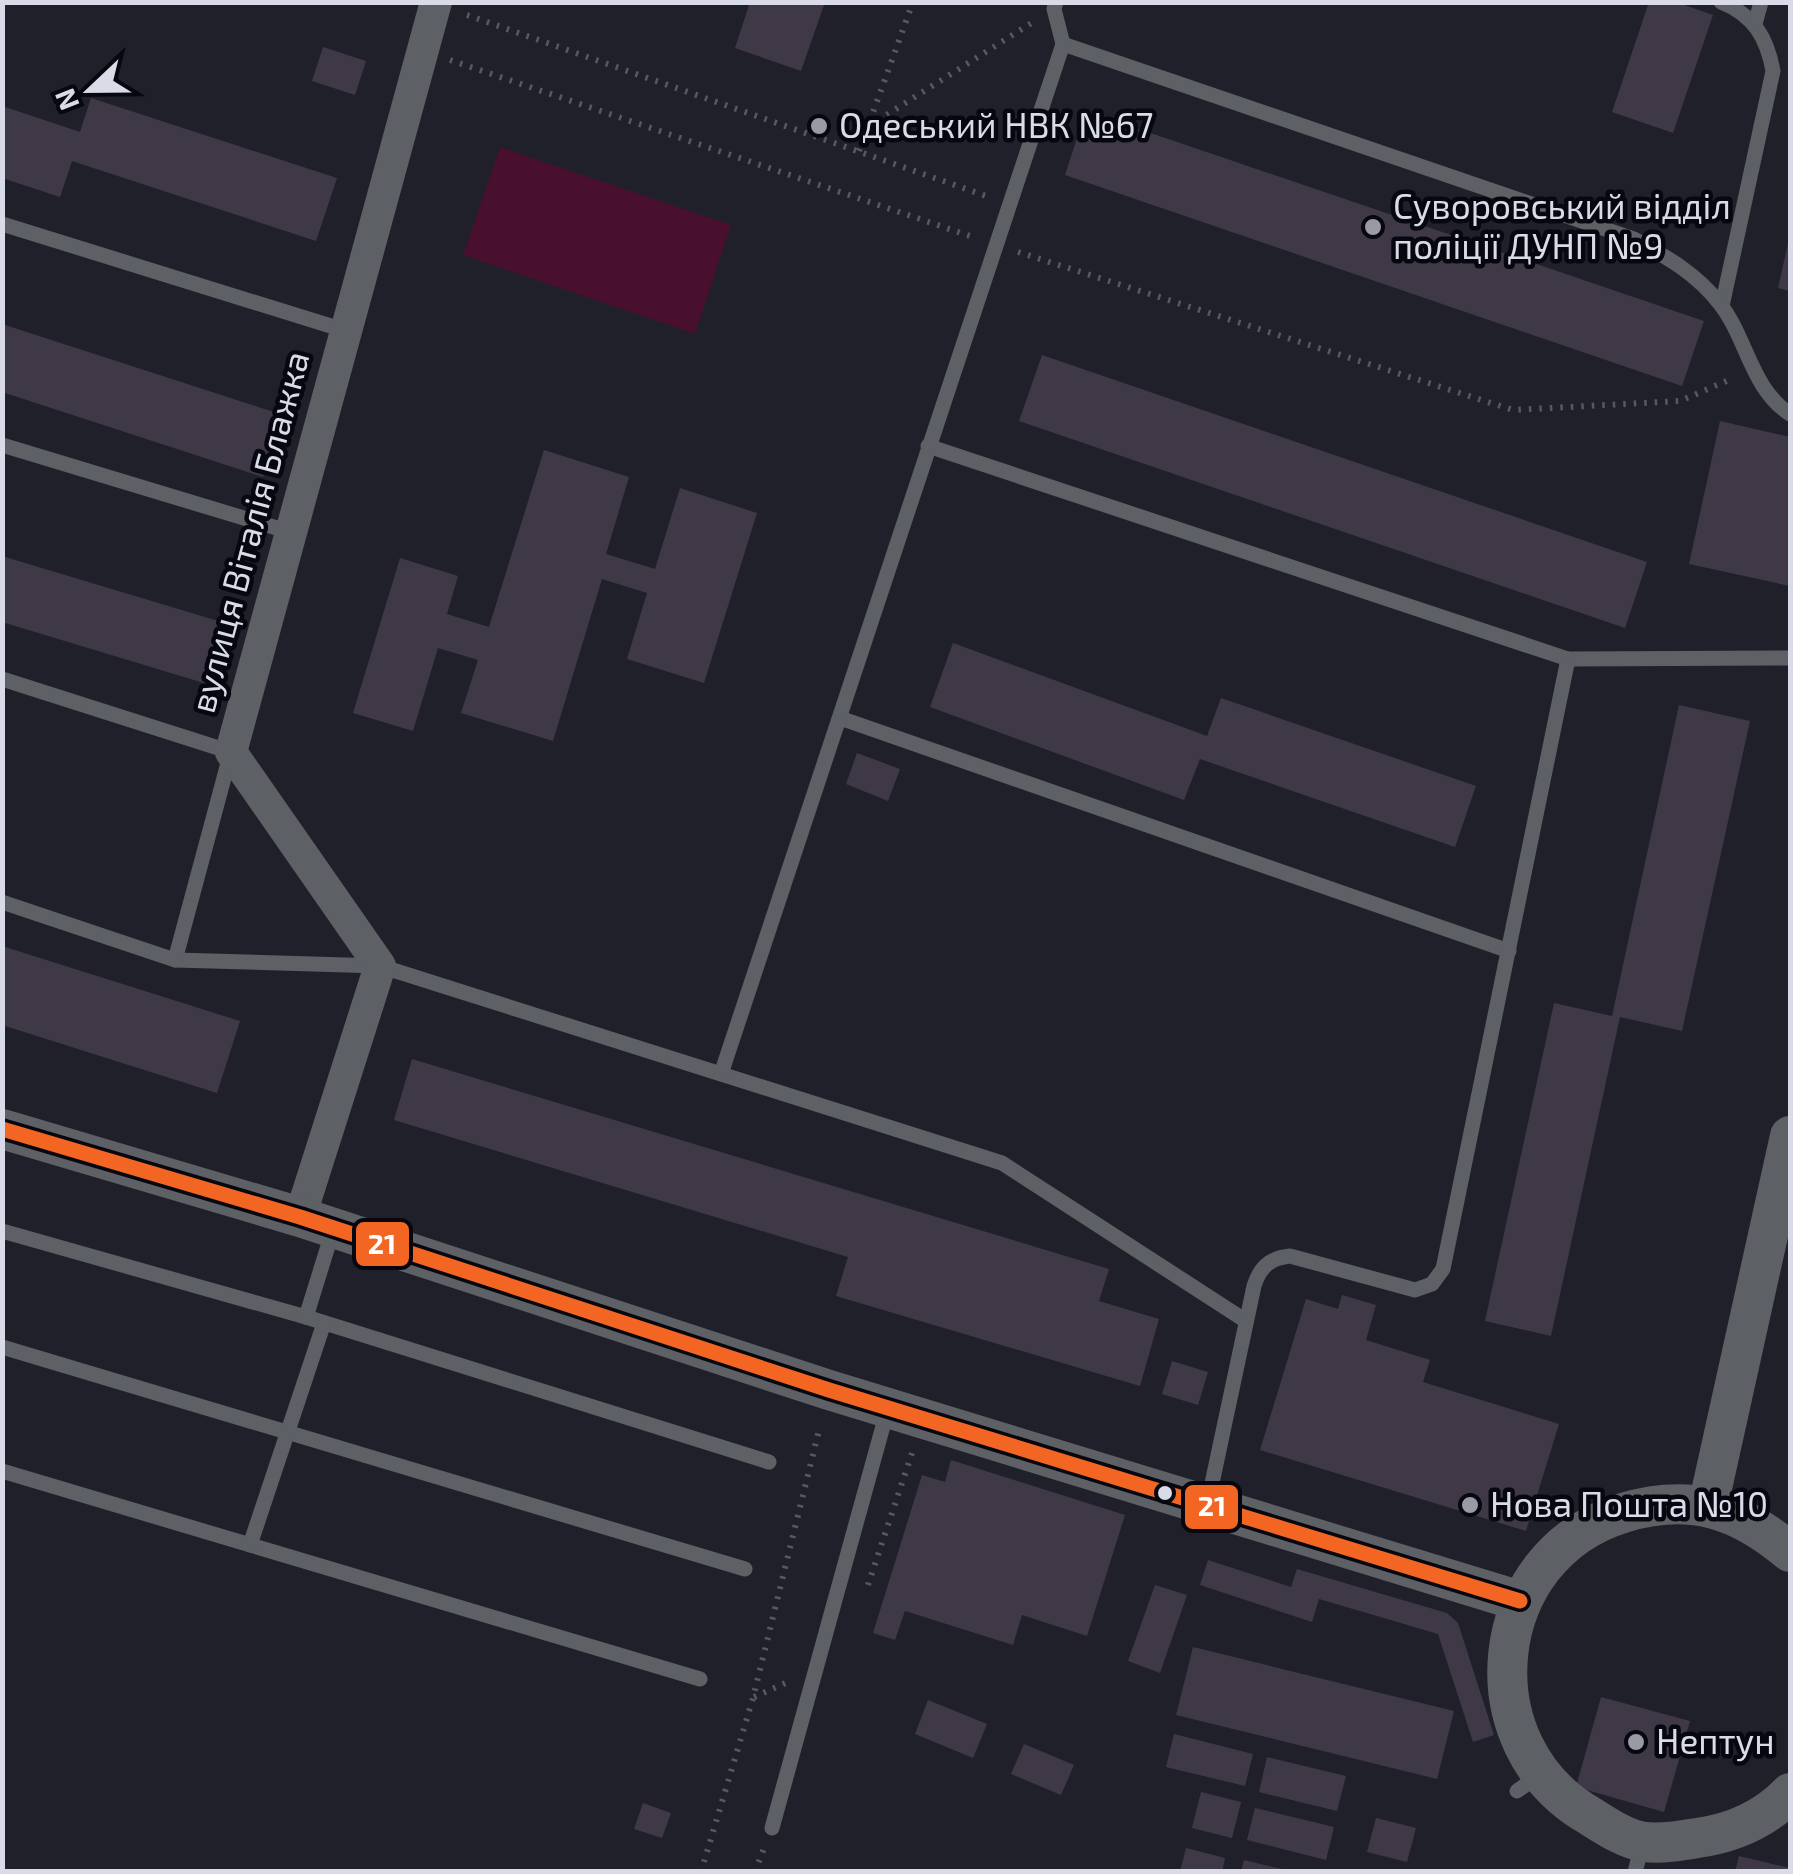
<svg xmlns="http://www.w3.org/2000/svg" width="1793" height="1874" font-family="'Exo 2',sans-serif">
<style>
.green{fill:#480f2f}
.building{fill:#3f3847}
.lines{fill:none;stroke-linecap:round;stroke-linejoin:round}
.path{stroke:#57595f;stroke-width:6;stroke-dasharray:2.5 8;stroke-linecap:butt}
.service{stroke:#5d6064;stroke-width:15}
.minor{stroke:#5d6064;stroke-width:32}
.tertiary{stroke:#5d6064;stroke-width:40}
.bus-1-casing{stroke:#070710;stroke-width:22}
.bus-1{stroke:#f26522;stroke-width:15}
.poi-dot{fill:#999aa6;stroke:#070710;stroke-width:4}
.bus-dot{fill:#dadbe9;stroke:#070710;stroke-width:4}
.labels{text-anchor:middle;stroke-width:9;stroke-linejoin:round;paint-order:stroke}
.poi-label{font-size:35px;fill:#dadbe9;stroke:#070710;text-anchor:start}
.street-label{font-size:35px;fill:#dadbe9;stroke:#070710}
.line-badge{stroke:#070710;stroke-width:4}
.badge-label{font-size:28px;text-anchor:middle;font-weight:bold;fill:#fff}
</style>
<rect width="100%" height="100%" fill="#20202b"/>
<polygon class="green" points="500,147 731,225 695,334 463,255"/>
<g class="building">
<polygon points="750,2 825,2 801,71 735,48"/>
<polygon points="1649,2 1676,2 1713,15 1673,133 1612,112"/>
<polygon points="323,47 366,61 355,95 312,81"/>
<polygon points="91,98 337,178 316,241 72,161 60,197 2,178 2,106 80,132"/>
<polygon points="1086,111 1704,321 1682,386 1065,175"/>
<polygon points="1789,239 1790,239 1790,291 1778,288"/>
<polygon points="2,324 283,415 263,477 2,392"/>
<polygon points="1042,355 1647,562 1625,628 1019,421"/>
<polygon points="1720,421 1790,437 1790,586 1689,564"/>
<polygon points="544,450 629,477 606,554 655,569 680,488 757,513 704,683 627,659 647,593 602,579 553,741 461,713 478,660 438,648 413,731 353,713 400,558 458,576 447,614 489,627"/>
<polygon points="2,556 235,626 217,687 2,622"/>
<polygon points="953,643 1207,736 1221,698 1476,786 1455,847 1200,759 1184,800 930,707"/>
<polygon points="1679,705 1750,721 1682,1031 1620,1017 1551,1336 1485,1321 1554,1003 1612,1016"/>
<polygon points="857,753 900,769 888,801 846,784"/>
<polygon points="2,946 240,1021 217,1093 2,1025"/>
<polygon points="412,1059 1109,1269 1099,1301 1159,1319 1140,1386 836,1296 848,1257 394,1120"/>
<polygon points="1342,1295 1376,1305 1366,1340 1430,1360 1423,1382 1559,1424 1526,1531 1260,1450 1306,1299 1338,1309"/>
<polygon points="1172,1361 1208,1372 1198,1405 1162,1394"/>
<polygon points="951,1460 1125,1515 1087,1636 1022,1615 1013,1645 905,1611 895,1640 873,1633 922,1475 945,1482"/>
<polygon points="1208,1560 1291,1587 1297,1569 1447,1613 1458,1623 1494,1735 1473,1742 1438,1634 1319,1599 1312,1622 1200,1585"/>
<polygon points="1155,1585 1187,1595 1160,1673 1128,1661"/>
<polygon points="1193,1647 1454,1711 1437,1779 1176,1715"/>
<polygon points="1601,1697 1690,1721 1664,1812 1576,1787"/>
<polygon points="928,1700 987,1724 973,1758 915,1734"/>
<polygon points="1174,1734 1253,1754 1245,1786 1166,1767"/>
<polygon points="1024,1744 1074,1765 1061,1795 1011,1774"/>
<polygon points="1267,1757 1346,1776 1337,1811 1259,1792"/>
<polygon points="1201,1792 1241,1802 1232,1838 1192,1828"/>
<polygon points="643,1803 671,1813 662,1838 634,1829"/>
<polygon points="1255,1808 1334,1827 1326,1860 1247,1840"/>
<polygon points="1376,1818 1416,1828 1407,1862 1367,1852"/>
<polygon points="1186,1848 1225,1858 1222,1872 1180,1872"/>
<polygon points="1739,1856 1790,1868 1790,1872 1735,1872"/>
<polygon points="1244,1860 1286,1870 1286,1872 1241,1872"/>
</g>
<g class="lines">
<g class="path">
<polyline points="467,15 989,197"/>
<polyline points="450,60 973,237"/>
<polyline points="869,126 1033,22"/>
<polyline points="859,151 913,2"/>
<polyline points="1018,252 1513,410 1680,401 1731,379"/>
<polyline points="868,1585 913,1450"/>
<polyline points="754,1697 788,1682"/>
<polyline points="701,1872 753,1698 820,1426"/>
<polyline points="755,1872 764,1848"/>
</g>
<g class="service">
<path d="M1721 2C1754 15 1767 38 1773 71L1722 306"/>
<polyline points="1755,24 1761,2"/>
<path d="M1063 44 1634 239C1667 257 1697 274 1720 304 1747 338 1751 389 1790 414"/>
<polyline points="2,224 347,331"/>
<polyline points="2,445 290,532"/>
<polyline points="928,446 1568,659 1790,658"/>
<polyline points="2,679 231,752 175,960"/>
<polyline points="840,718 1509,951"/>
<polyline points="2,902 175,960 380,966 1002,1163 1246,1321"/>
<polyline points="721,1074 1063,44 1054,9 1056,2"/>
<polyline points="2,1231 306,1317 769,1462"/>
<polyline points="306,1317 333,1230"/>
<polyline points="2,1347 745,1569"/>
<polyline points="2,1471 700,1679"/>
<path d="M1208 1502 1254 1286C1260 1267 1270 1258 1290 1256L1415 1290 1432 1284 1443 1269 1568 659"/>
<polyline points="250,1545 324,1323"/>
<polyline points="1517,1791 1541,1774"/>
<polyline points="772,1828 888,1408"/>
<polyline points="1635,1872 1643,1842"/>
</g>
<polyline class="minor" points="300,1217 380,966 231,752 436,2"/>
<g class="tertiary">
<polyline points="2,1129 300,1217 829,1390 1520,1601"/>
<polyline points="1708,1506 1790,1136"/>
<path d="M1790 1552C1738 1508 1690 1493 1623 1513 1485 1555 1466 1745 1590 1816 1606 1826 1625 1839 1644 1842 1662 1844 1680 1841 1697 1838 1733 1833 1765 1819 1790 1793"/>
</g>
<defs>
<polyline id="bus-1" points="2,1129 300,1217 829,1390 1520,1601"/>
</defs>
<use href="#bus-1" class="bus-1-casing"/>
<use href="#bus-1" class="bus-1"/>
</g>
<g class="poi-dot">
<circle cx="819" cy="126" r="10"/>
<circle cx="1373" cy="227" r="10"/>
<circle cx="1470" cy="1505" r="10"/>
<circle cx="1636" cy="1742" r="10"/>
</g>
<circle class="bus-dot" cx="1165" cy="1493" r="9"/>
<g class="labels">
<g class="poi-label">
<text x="839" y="138">Одеський НВК №67</text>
<text x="1393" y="219">Суворовський відділ<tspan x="1393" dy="40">поліції ДУНП №9</tspan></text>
<text x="1490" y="1517">Нова Пошта №10</text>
<text x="1656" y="1754">Нептун</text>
</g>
<g class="street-label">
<text transform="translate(250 532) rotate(-75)" y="12">вулиця Віталія Блажка</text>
</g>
</g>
<g class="line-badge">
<rect x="354" y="1220" width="57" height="48" rx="10" fill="#f26522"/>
<rect x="1183" y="1483" width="57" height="48" rx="10" fill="#f26522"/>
</g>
<g class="badge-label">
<text x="382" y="1254">21</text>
<text x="1212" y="1516">21</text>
</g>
<rect width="1793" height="1874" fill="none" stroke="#dadbe9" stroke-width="10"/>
<g transform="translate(90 90) rotate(248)" stroke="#070710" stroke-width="8" paint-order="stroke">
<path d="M0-8L18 38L0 25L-18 38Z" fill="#dadbe9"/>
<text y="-15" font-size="28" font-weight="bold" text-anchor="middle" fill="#dadbe9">N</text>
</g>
</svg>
